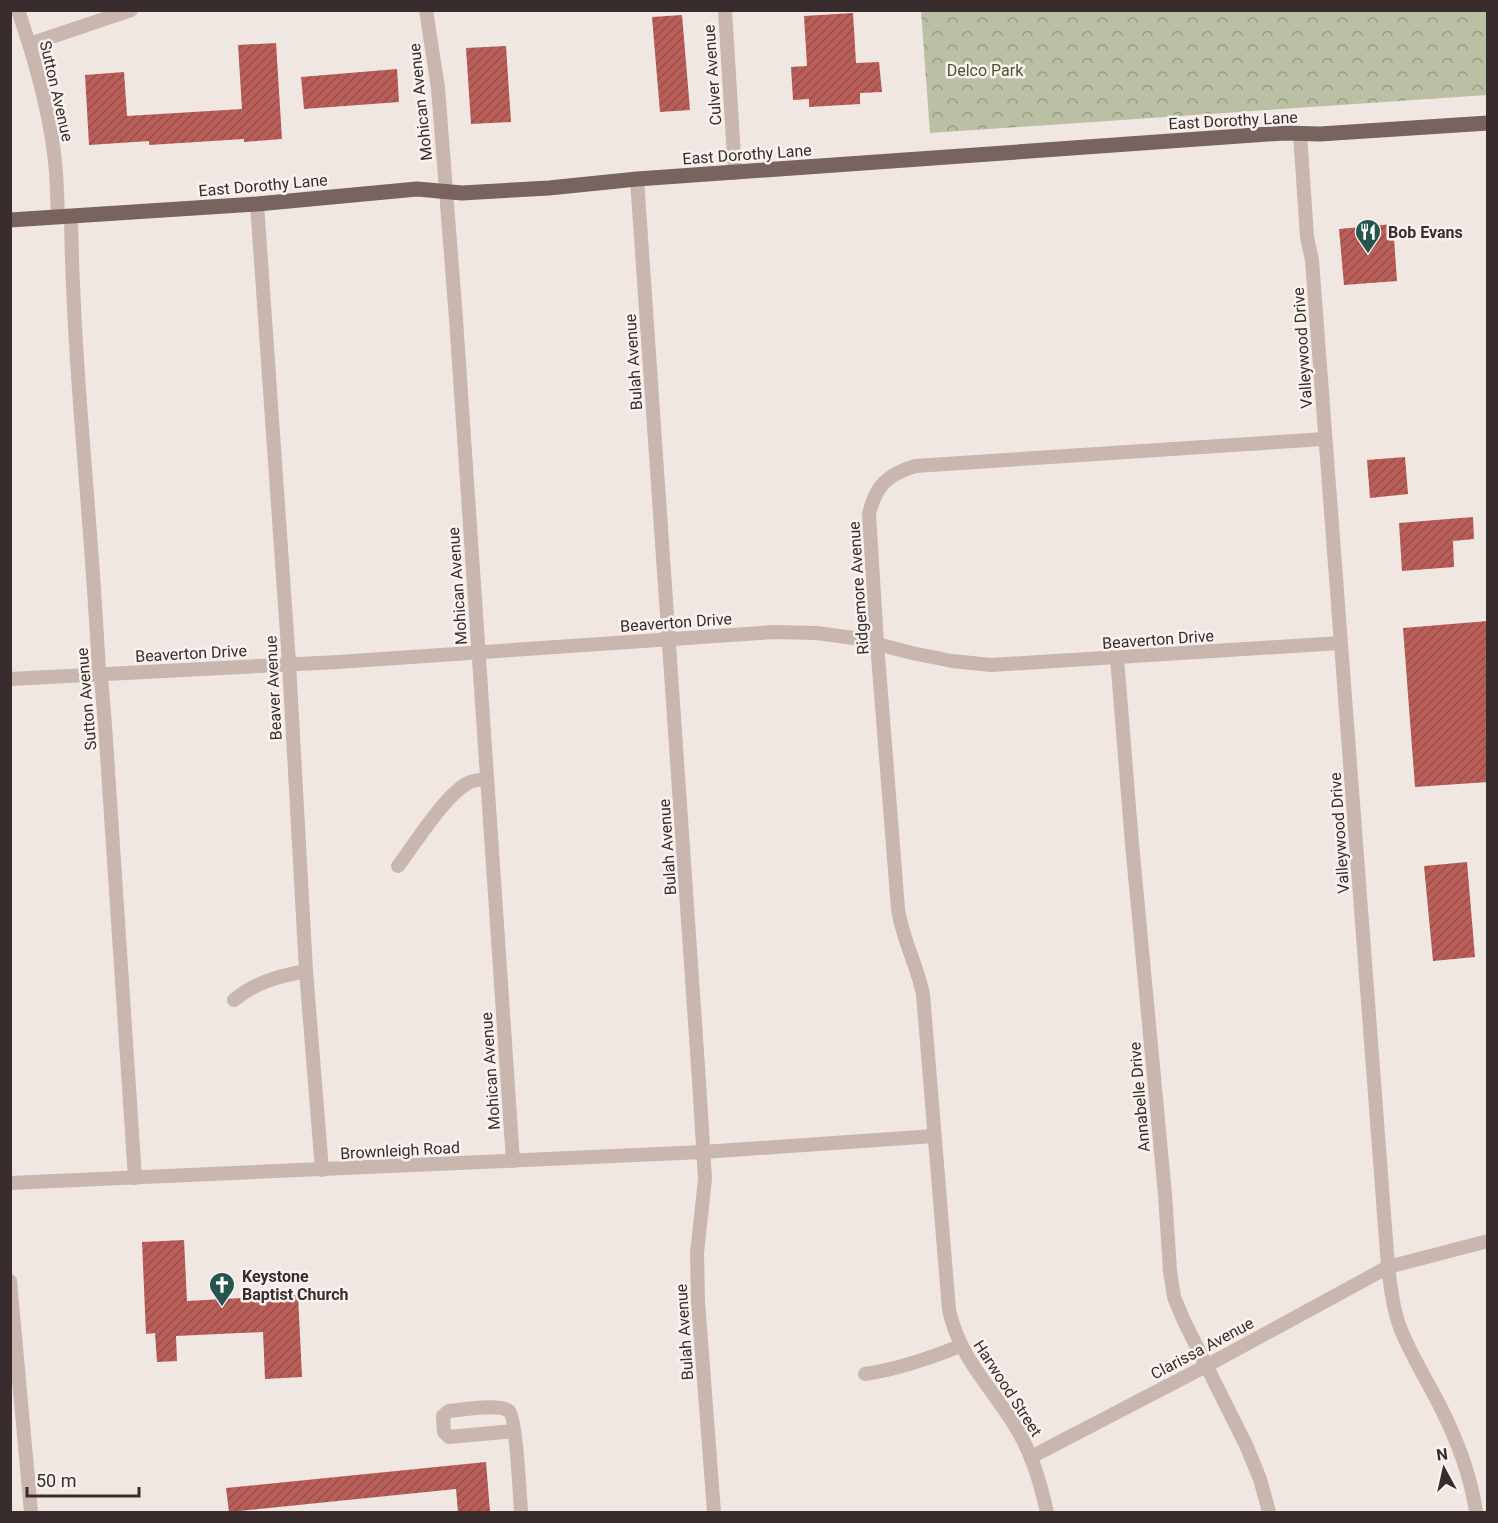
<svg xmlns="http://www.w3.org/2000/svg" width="1498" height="1523" font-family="Roboto,sans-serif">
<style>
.park{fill:url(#park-crowns)}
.building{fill:url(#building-hatch)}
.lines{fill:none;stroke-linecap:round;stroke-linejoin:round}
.street{stroke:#c8b6af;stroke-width:14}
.primary{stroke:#78635f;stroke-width:15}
.labels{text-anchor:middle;stroke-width:5;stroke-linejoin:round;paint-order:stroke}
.park-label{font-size:16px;fill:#4e5332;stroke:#f9f2ee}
.street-label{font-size:16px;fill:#382d2c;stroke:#f9f2ee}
.poi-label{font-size:16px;font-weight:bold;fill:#382d2c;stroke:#f9f2ee;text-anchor:start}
</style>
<defs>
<pattern id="park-crowns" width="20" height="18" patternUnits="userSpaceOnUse" patternTransform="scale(1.5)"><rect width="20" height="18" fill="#bbbfa3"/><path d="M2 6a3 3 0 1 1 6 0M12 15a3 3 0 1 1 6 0" fill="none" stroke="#999c85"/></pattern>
<pattern id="building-hatch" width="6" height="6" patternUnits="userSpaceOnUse" patternTransform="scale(1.5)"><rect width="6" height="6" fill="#b95e58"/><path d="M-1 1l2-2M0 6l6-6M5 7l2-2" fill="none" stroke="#974e49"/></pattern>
</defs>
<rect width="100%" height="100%" fill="#f1e7e2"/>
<polygon class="park" points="921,11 1487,11 1487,95 930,133"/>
<g class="building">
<polygon points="853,13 856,63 879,62 882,92 860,93 860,104 809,107 809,99 793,100 791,67 807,66 804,16"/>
<polygon points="682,15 690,110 660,112 652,17"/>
<polygon points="276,43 282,139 244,142 244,139 149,145 149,141 89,145 85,75 124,72 127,116 242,109 238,45"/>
<polygon points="506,46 511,122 471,124 466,48"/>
<polygon points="397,69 399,102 304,109 301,77"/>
<polygon points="1393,224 1397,281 1344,285 1339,229"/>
<polygon points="1405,457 1408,494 1370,498 1367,460"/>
<polygon points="1473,517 1474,539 1453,541 1454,567 1402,571 1399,523"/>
<polygon points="1488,621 1488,782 1415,787 1403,628"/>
<polygon points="1467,862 1475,957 1433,961 1424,866"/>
<polygon points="184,1240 187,1301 298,1295 302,1377 265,1379 263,1332 176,1336 177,1361 157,1362 155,1333 146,1334 142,1242"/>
<polygon points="486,1462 490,1512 458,1512 456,1489 229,1512 226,1488"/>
</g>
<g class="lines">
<g class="street">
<path d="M18 10C34 57 48 104 54 153 57 174 57 196 58 217"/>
<polyline points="426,10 438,88 456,319 513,1161"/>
<polyline points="725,10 735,173"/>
<polyline points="30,44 131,10"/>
<path d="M1300 134 1307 237 1312 260 1388 1267C1391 1288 1393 1310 1401 1330 1412 1357 1428 1382 1441 1408 1457 1440 1471 1477 1476 1512"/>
<polyline points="637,179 699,1081 705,1179 697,1253 698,1301 714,1512"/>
<polyline points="257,204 289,663 306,971 322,1170"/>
<path d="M71 216C73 369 92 521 99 674L101 678 105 725 135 1178"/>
<polyline points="1117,658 1132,844 1165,1194 1170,1271 1174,1297 1184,1321 1246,1445 1260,1479 1269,1512"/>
<polyline points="10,679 338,662 774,632 816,633 854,638 912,653 952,661 991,665 1340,643"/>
<path d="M398 866C415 844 444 796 468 783 473 780 481 780 487 779"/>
<path d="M234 1000C256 982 279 976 306 971"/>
<polyline points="10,1183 703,1152 934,1136"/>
<polyline points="10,1281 31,1512"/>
<path d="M865 1374C899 1369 928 1359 960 1346"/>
<path d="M514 1431 449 1437 444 1432 443 1416 449 1411C462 1410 499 1403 509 1411 516 1417 520 1498 521 1512"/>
<polyline points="1031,1457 1206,1366 1388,1267 1488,1241"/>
<path d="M1047 1512C1040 1482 1032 1453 1015 1426 990 1385 960 1359 949 1310L923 994C917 965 902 938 898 909L877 643 869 514C876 485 887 475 915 466L1324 439"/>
</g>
<polyline class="primary" points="10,220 257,204 417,189 462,193 549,188 637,179 1284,133 1320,134 1488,123"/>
</g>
<defs>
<symbol id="restaurant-pin" viewBox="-11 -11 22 30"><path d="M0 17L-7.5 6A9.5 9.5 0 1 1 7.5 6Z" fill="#26554f" stroke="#f9f2ee"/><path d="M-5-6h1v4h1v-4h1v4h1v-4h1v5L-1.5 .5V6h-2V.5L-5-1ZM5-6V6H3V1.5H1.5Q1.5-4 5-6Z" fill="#fff"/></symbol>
<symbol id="church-pin" viewBox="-11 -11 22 30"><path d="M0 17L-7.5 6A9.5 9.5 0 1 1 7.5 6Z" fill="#26554f" stroke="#f9f2ee"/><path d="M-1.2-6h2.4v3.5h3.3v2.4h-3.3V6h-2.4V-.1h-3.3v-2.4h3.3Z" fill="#fff"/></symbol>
</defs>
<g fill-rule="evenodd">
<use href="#restaurant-pin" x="1353" y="217" width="30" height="40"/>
<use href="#church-pin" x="207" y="1270" width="30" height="40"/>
</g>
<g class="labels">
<g class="park-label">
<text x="985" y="76">Delco Park</text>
</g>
<g class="street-label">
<text transform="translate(712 75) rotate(-94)" y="6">Culver Avenue</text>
<text transform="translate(57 91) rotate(77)" y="6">Sutton Avenue</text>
<text transform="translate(420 102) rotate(-96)" y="6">Mohican Avenue</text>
<text transform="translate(1233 120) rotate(-3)" y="6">East Dorothy Lane</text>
<text transform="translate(747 154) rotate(-4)" y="6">East Dorothy Lane</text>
<text transform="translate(263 185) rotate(-5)" y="6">East Dorothy Lane</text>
<text transform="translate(1302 348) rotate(-94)" y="6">Valleywood Drive</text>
<text transform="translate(633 362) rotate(-94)" y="6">Bulah Avenue</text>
<text transform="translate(457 586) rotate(-94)" y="6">Mohican Avenue</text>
<text transform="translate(858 588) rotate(-94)" y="6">Ridgemore Avenue</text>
<text transform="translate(676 622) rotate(-4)" y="6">Beaverton Drive</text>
<text transform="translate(1158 639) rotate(-4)" y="6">Beaverton Drive</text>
<text transform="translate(191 653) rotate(-3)" y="6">Beaverton Drive</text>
<text transform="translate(273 688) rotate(-93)" y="6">Beaver Avenue</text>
<text transform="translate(86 699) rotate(-95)" y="6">Sutton Avenue</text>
<text transform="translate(1339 833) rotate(-94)" y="6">Valleywood Drive</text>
<text transform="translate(667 847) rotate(-94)" y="6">Bulah Avenue</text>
<text transform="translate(490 1071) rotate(-94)" y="6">Mohican Avenue</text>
<text transform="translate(1139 1097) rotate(-95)" y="6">Annabelle Drive</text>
<text transform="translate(400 1150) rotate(-3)" y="6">Brownleigh Road</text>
<text transform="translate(684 1332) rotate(-94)" y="6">Bulah Avenue</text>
<text transform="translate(1202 1348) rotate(-28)" y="6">Clarissa Avenue</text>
<text transform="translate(1008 1388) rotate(57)" y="6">Harwood Street</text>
</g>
<g class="poi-label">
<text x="1388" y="238">Bob Evans</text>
<text x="242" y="1282">Keystone<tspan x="242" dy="18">Baptist Church</tspan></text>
</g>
</g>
<rect width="1498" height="1523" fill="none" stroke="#382d2c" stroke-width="24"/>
<g transform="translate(1444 1469) rotate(352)" stroke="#f9f2ee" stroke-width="4.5" paint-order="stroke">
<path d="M0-4.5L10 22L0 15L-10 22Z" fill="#382d2c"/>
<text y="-9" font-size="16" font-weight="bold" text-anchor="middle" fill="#382d2c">N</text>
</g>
<path d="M27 1487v9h112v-9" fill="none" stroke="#382d2c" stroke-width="3"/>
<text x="36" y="1487" font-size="18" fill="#382d2c" stroke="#f9f2ee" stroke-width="4.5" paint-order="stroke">50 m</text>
</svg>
